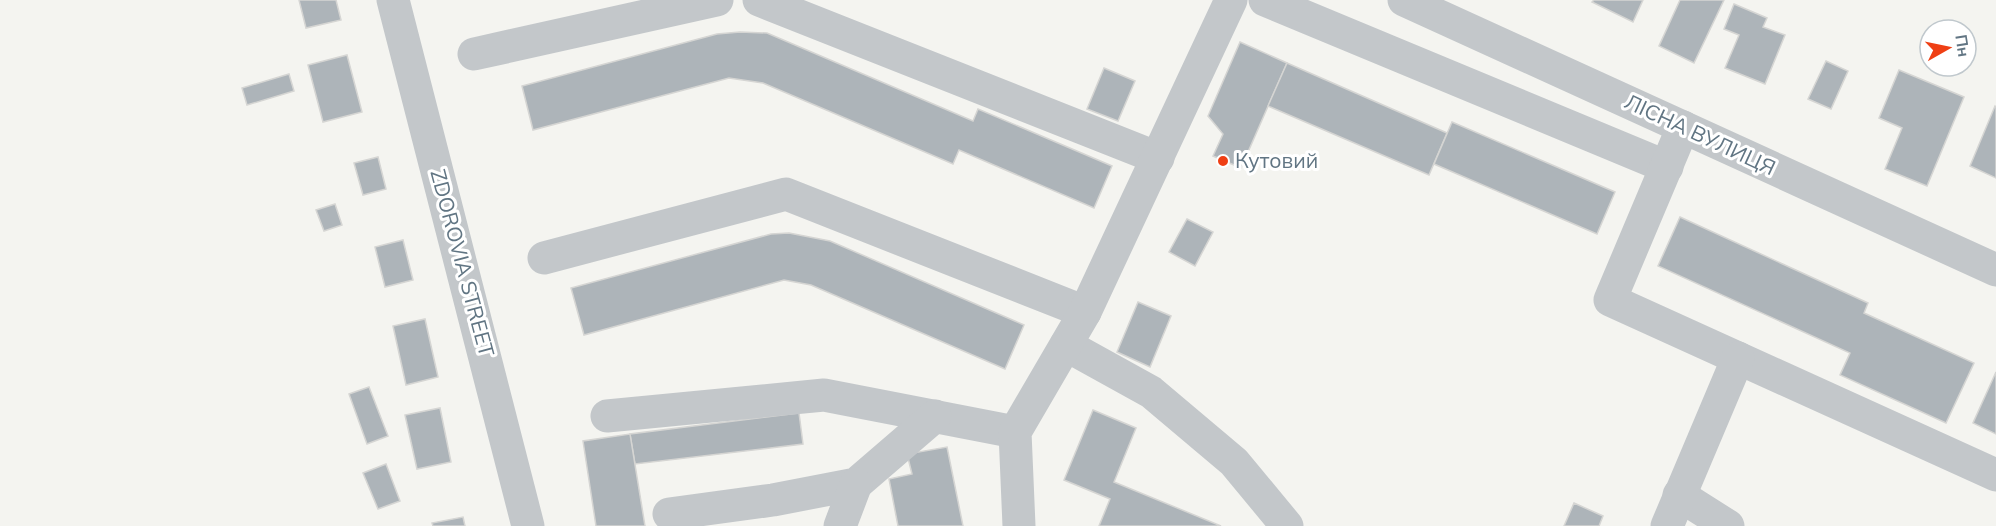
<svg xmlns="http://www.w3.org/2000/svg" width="1996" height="526" font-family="Mulish,sans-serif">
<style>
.building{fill:#adb4b9;stroke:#d5d5d3;stroke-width:1.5}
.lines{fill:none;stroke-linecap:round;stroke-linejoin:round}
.minor{stroke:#c3c7ca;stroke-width:33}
.poi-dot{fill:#ef3f14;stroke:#fff;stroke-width:2}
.labels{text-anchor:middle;stroke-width:6;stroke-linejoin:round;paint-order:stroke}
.street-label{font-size:21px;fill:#617583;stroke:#fff}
.poi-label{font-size:21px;fill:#617583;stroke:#fff;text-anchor:start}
</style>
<rect width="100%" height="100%" fill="#f4f4f0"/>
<g class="building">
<polygon points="299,0 336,0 341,20 306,28"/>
<polygon points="1594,0 1643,0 1633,22 1592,2"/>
<polygon points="1680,0 1724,0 1694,63 1659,46"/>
<polygon points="1734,4 1767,18 1763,27 1785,35 1765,84 1725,68 1739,35 1724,29"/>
<polygon points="740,32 767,33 781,39 973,121 978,109 1112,166 1094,208 959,150 953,164 763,83 729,78 533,130 522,86 717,34"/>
<polygon points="1240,42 1287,63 1241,168 1213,156 1223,134 1208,116"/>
<polygon points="347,55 362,112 323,122 308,65"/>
<polygon points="1826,61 1848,71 1831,109 1808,99"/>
<polygon points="1287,63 1447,133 1429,175 1268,106"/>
<polygon points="1104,68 1135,81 1118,121 1087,109"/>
<polygon points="1899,70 1964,97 1927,186 1885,169 1902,128 1879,118"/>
<polygon points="289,74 294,91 247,105 242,88"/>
<polygon points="1995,106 1996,107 1996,178 1970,166"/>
<polygon points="1452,122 1615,192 1597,234 1434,164"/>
<polygon points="378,157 386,189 363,195 354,163"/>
<polygon points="335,204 342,225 324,231 316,210"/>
<polygon points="1680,217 1868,303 1864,313 1974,363 1946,423 1840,375 1850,353 1658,266"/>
<polygon points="1187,219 1213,232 1195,266 1169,252"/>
<polygon points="789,233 830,241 1024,325 1005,369 811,285 784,280 584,335 571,288 771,234"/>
<polygon points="403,240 413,280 385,287 375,247"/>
<polygon points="1138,302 1171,316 1150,367 1117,352"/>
<polygon points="425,319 438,377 406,385 393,326"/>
<polygon points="1996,372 1996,434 1973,423"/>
<polygon points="369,387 388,436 367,444 349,394"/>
<polygon points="440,408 451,462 417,469 405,415"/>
<polygon points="1093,410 1136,428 1114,482 1221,526 1099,526 1110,499 1064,480"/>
<polygon points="799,413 803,444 635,464 630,434"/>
<polygon points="630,434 645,526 596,526 583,441"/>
<polygon points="947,447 963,526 898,526 889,479 912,474 907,454"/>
<polygon points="386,464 400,501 378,509 363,473"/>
<polygon points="1574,503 1603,516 1599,526 1564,526"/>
<polygon points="463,517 465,526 433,526 432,523"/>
</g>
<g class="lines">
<g class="minor">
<polyline points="393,0 528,526"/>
<polyline points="759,0 1158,158"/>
<polyline points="1265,0 1667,167"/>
<polyline points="1404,0 1996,270"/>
<polyline points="474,54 717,0"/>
<polyline points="1683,127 1610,300 1996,475"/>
<polyline points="544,258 786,194 1085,312"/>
<polyline points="1066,345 1151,392 1234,462 1287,526"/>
<polyline points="607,416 824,395 1015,432"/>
<polyline points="1679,495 1728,526"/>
<polyline points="669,514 773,500 856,484 935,416"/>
<polyline points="840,526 856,484"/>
<polyline points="1019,526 1015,432 1085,312 1231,0"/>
<polyline points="1667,526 1738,358"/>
</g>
</g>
<circle class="poi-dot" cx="1223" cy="161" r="6"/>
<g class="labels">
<g class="street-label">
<text transform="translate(1700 135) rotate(25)" y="7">ЛІСНА ВУЛИЦЯ</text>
<text transform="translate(462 263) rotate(75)" y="7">ZDOROVIA STREET</text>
</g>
<g class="poi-label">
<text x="1235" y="168">Кутовий</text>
</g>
</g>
<g transform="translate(1948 48) rotate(81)"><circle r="28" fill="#ffffff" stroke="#c0c8cd" stroke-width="1.5"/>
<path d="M0-4.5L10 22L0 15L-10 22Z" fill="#ef3f14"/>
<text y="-9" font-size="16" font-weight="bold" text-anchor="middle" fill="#617583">Пн</text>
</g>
</svg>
